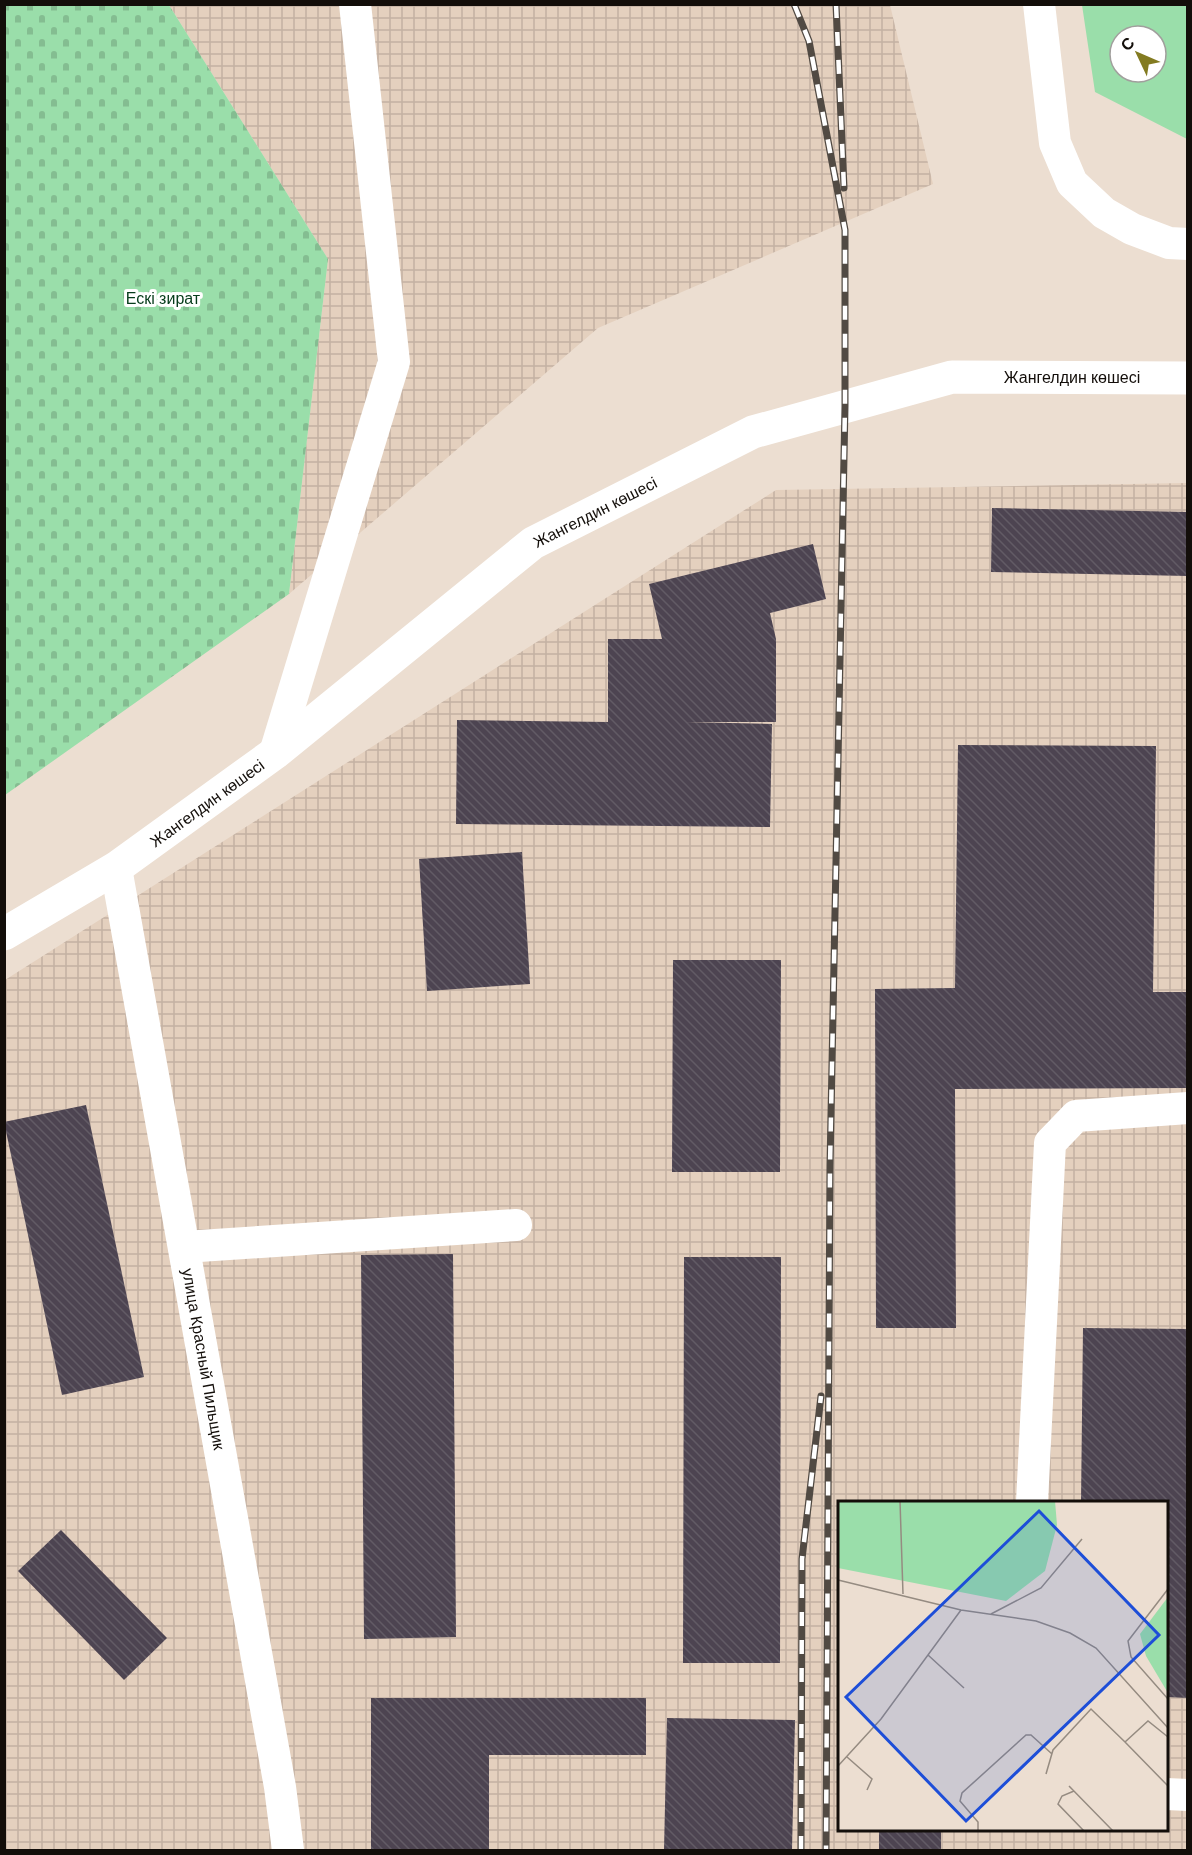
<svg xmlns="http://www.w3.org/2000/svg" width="1192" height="1855" font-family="'DM Sans',sans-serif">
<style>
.industrial{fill:url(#industrial-grid);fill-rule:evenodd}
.cemetery{fill:url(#cemetery-stones)}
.green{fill:#9adeaa;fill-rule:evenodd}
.building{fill:url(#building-back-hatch)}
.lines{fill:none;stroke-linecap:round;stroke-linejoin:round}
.minor{stroke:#fff;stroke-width:32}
.highway{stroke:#fff;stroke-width:33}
.rail-casing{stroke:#514a43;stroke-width:7}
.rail{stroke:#fff;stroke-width:4.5;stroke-dasharray:14;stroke-linecap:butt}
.labels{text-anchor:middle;stroke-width:6;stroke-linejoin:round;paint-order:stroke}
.park-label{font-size:16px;fill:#063c1b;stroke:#fff}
.street-label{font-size:16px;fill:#130e0a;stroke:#fff}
.inset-road{fill:none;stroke:#958b81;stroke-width:1.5}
.view{fill:#1d4ed8;fill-opacity:0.15;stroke:#1d4ed8;stroke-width:3}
.inset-edge{fill:none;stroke:#130e0a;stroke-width:3}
</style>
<defs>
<pattern id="industrial-grid" width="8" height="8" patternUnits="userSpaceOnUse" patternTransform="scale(1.5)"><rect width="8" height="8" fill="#e4d0be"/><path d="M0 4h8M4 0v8" fill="none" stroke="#c3b1a2"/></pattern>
<pattern id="cemetery-stones" width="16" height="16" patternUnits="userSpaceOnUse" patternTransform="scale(1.5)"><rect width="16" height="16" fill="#9adeaa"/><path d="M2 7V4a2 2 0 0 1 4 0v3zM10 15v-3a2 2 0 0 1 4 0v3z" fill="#84bd91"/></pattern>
<pattern id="building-back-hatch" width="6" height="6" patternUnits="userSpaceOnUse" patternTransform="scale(1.5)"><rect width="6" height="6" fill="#4d4451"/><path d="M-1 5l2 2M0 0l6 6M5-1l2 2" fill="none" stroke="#625b65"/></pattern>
</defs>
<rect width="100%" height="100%" fill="#ecded1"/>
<g class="industrial">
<polygon points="169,5 890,5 933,184 598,328 289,594 328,259"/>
<path d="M1187 483V1850H5V980L776 490ZM840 1502H1166V1830H840Z"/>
</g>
<polygon class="cemetery" points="5,4 169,5 328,259 289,594 5,795"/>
<path class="green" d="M1082 5H1187V139L1095 92ZM1120 36H1156V72H1120Z"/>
<g class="building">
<polygon points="992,508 1188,512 1188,576 991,572"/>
<polygon points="813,544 826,599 770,613 776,639 776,722 686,722 772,724 770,827 456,824 457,720 608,722 608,639 662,639 649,584"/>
<polygon points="958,745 1156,746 1153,992 1188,992 1188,1088 955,1089 956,1328 876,1328 875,989 955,988"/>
<polygon points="522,852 530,984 427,991 419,859"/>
<polygon points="673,960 781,960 780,1172 672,1172"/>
<polygon points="86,1105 144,1377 62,1395 4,1122"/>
<polygon points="453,1254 456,1637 364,1639 361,1255"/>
<polygon points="684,1257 781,1257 780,1663 683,1663"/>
<polygon points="1083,1328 1188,1329 1188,1698 1166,1697 1166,1502 1081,1502"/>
<polygon points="61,1530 167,1638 124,1680 18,1571"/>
<polygon points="371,1698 646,1698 646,1755 489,1755 489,1850 371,1850"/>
<polygon points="667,1718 795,1720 792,1850 664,1850"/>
<rect x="879" y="1830" width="62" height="20"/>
</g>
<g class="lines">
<g class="minor">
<polyline points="1039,4 1055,143 1072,183 1104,213 1132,229 1169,243 1188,244"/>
<polyline points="275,753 394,362 355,4"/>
<polyline points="116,868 280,1787 288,1850"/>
<polyline points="184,1247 516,1225"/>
<polyline points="1032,1502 1050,1143 1076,1116 1188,1108"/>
<polyline points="1166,1794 1188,1795"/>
</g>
<polyline class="highway" points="4,934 116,868 275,753 533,543 753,432 952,377 1188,378"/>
<defs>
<g id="rail">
<polyline points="794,4 809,41 845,230 845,406 830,1166 826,1850"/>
<polyline points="836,4 844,188"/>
<polyline points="801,1850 802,1559 821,1396"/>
</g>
</defs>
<use href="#rail" class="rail-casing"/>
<use href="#rail" class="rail"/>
</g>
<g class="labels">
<g class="park-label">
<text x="163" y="304">Ескі зират</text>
</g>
<g class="street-label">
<text x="1072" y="383">Жангелдин көшесі</text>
<text transform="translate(595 512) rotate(-27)" y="6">Жангелдин көшесі</text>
<text transform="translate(207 803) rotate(-36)" y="6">Жангелдин көшесі</text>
<text transform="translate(204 1359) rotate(80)" y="6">улица Красный Пильщик</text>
</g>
</g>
<g transform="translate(838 1501)">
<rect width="330" height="330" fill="#ecded1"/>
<path d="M0 0H217L219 24 207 70 168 100 0 67Z" fill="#9adeaa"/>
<path d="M330 96V192L308 155 302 133Z" fill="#9adeaa"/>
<path class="inset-road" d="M62 0 65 93M0 79 123 109 198 120 232 132 258 147 330 227M330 88 290 140 293 156 330 198M153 113 203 87 244 38M90 154 126 187M287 241 330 285M9 256 34 278 29 289M0 265 43 218 123 109M208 273 215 249 253 208 287 241 310 220 330 236M231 285 275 330M236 290 224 295 220 303 246 330M140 330V321L122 300 124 292 188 234H193L214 253"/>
<path class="view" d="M201 10 321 134 128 320 8 196Z"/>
<rect width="330" height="330" class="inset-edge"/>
</g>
<rect width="1192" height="1855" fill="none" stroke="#130e0a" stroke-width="12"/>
<g transform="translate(1138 54) rotate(314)"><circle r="28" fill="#ffffff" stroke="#a19f9d" stroke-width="1.5"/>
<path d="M0-4.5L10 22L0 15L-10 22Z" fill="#837b21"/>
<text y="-9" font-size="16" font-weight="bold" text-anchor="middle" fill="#130e0a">С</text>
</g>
</svg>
